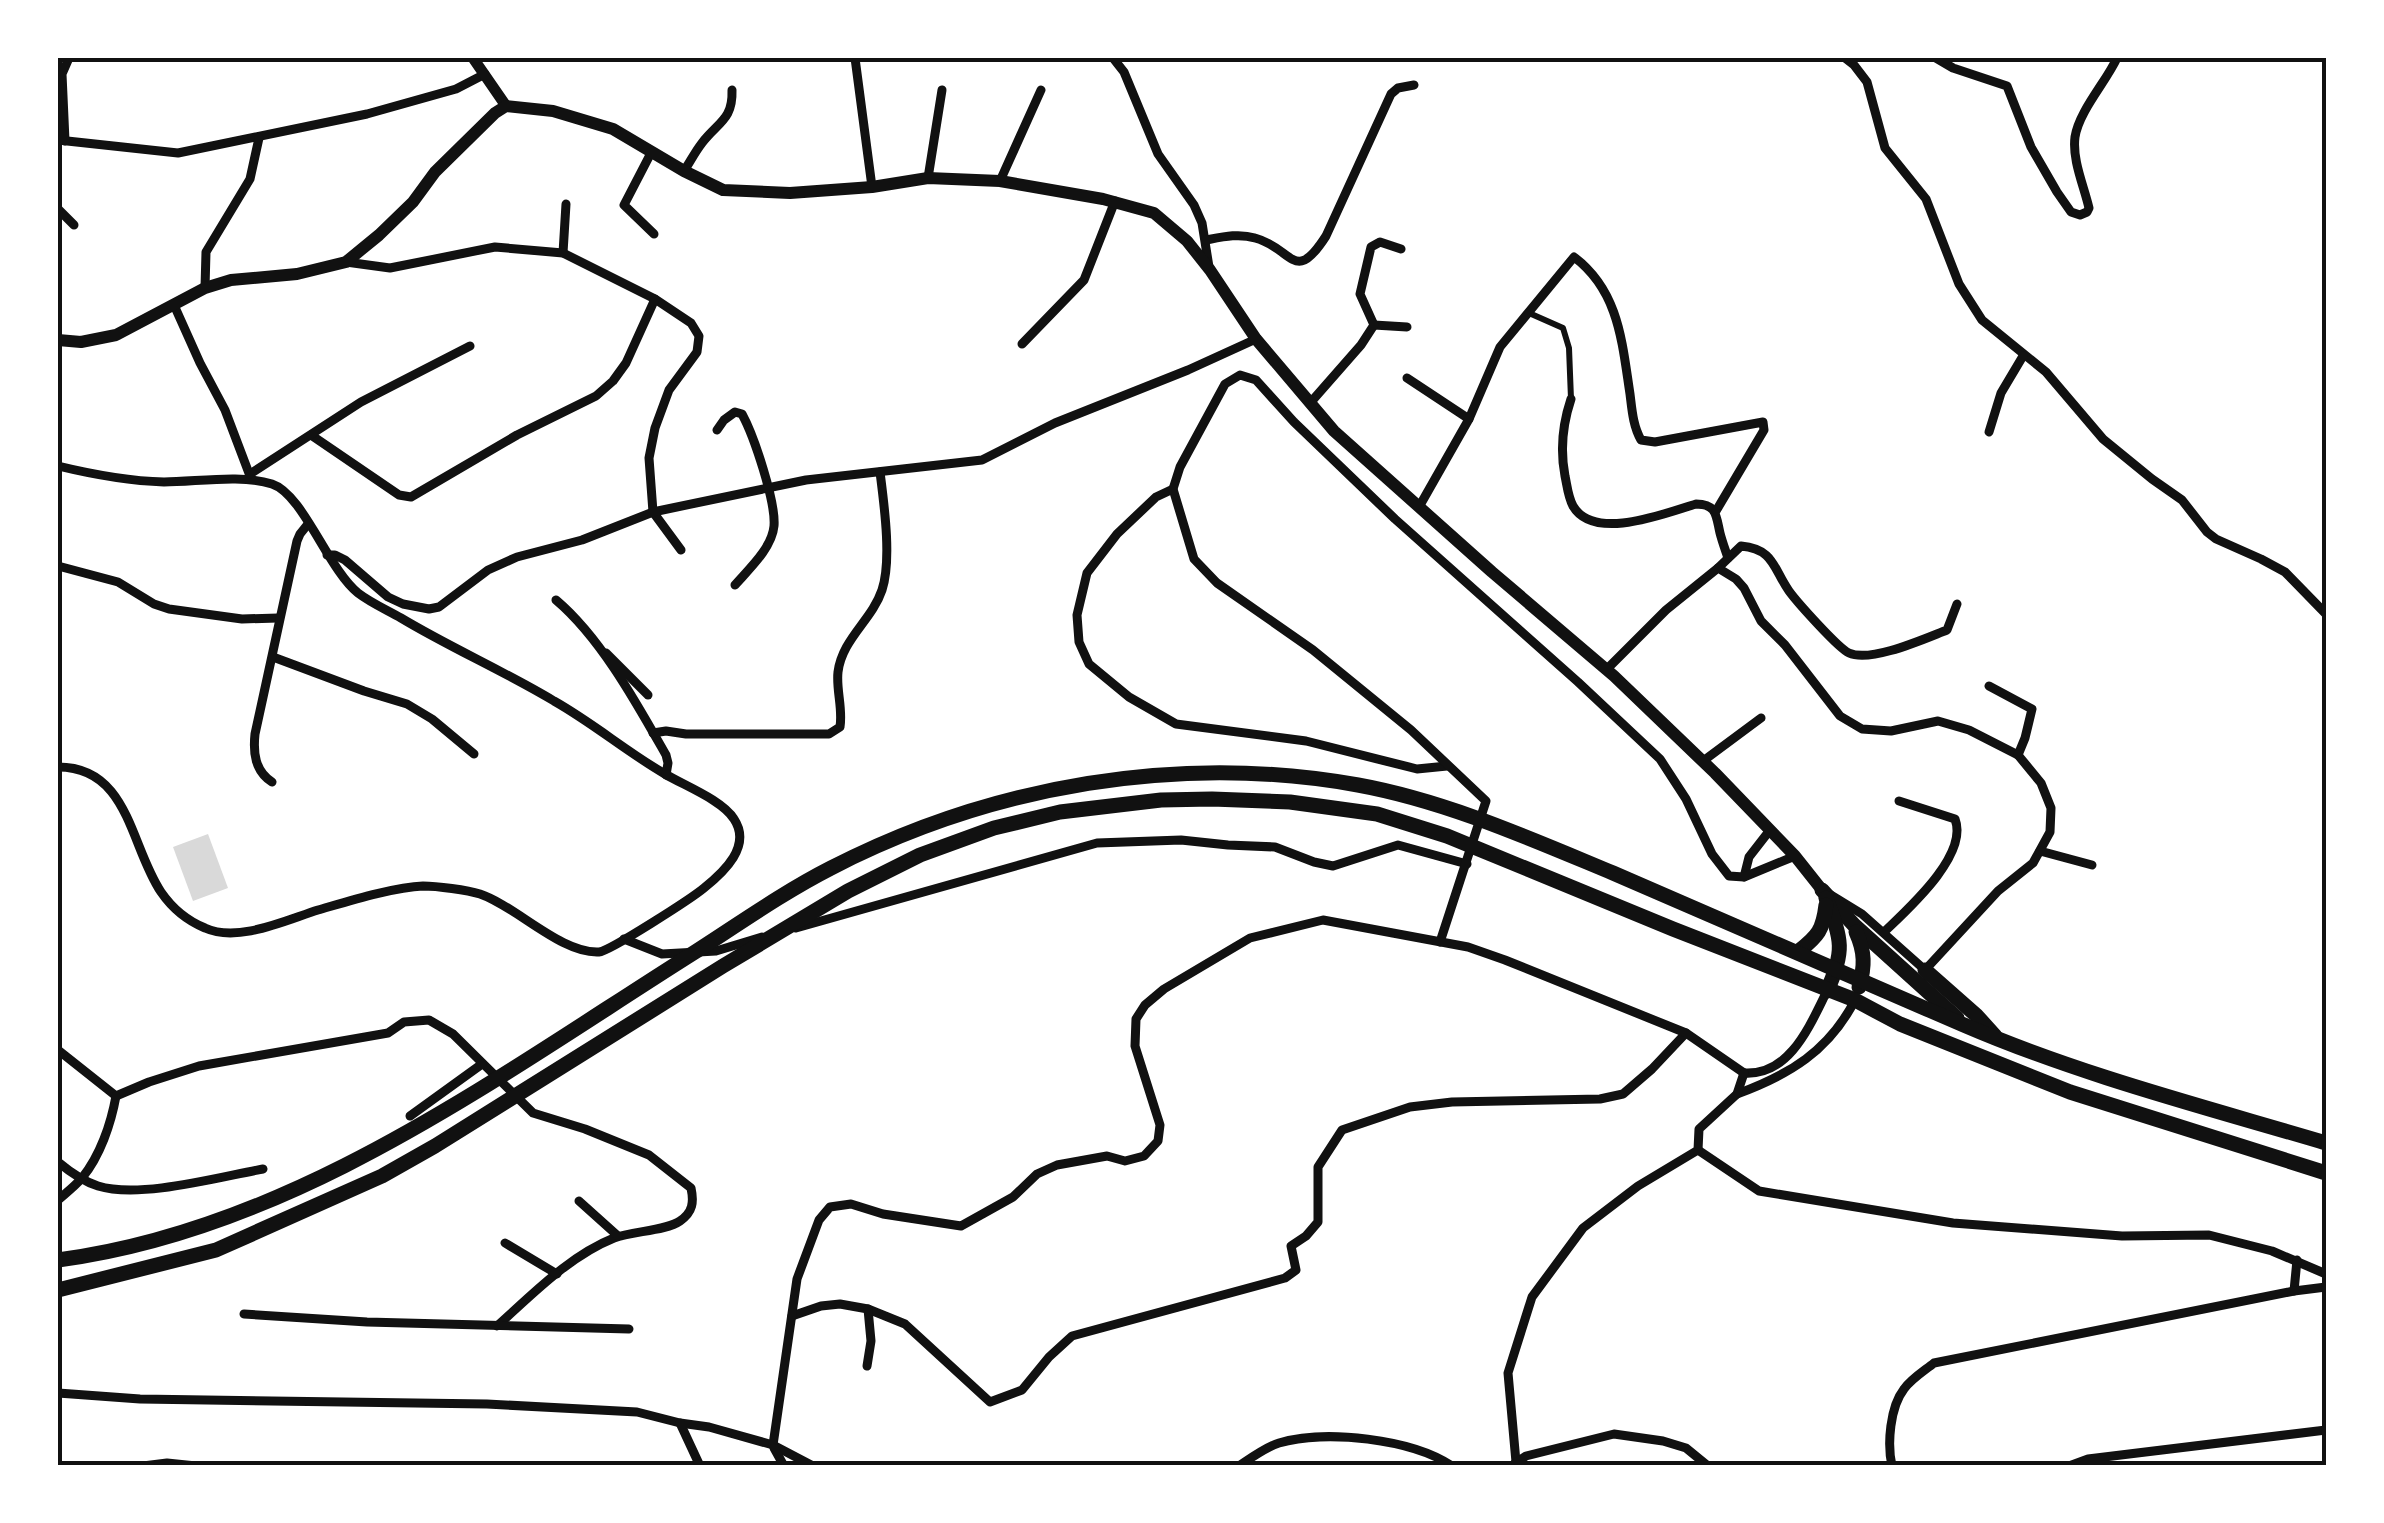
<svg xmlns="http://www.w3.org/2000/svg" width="2384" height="1523" font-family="Roboto,sans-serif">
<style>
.water{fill:#d9d9d9}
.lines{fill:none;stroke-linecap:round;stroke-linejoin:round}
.pedestrian{stroke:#111;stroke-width:6}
.minor{stroke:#111;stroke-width:9}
.tertiary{stroke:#111;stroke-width:11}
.secondary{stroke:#111;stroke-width:12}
.trunk{stroke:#111;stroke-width:15}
.neatline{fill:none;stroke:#111;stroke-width:4}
</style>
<rect width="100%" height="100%" fill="#fff"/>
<polygon class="water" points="208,834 228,888 193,901 173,847"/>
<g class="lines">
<polyline class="pedestrian" points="1529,313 1563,328 1569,348 1571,399"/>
<g class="minor">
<polyline points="855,58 872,187"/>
<polyline points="1113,58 1124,72 1158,154 1194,205 1202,223 1209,267"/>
<polyline points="1845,58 1854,65 1867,82 1885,148 1926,199 1959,284 1982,320 2046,372 2103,439 2152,479 2182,500 2207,532 2216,539 2261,559 2285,572 2326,614"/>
<path d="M1936 58 1953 68 2007 86 2031 147 2057 192 2071 212 2080 215 2087 212 2089 208C2084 186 2072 160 2075 137 2079 111 2106 82 2117 58"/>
<polyline points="58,140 178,153 367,114 456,89 485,74"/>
<polyline points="65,141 62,74 69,58"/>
<polyline points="652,151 624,205 654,234"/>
<path d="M684 171C690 162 695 152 702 143 718 122 733 120 732 90"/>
<polyline points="928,178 942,90"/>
<polyline points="1000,181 1041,90"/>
<polyline points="58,209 74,225"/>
<path d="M1206 240C1222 237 1239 233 1255 238 1293 248 1294 286 1326 236L1391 94 1398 88 1414 85"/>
<polyline points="563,253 566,204"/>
<polyline points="346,262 390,268 495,247 563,253 655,299 691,323 699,336 697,352 669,390 655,428 649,458 653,512 681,550"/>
<polyline points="205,288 206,252 250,179 259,138"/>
<polyline points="174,305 200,363 225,410 250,476"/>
<polyline points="1374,325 1407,327"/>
<polyline points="1022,344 1084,280 1115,201"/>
<polyline points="1407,378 1469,419"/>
<path d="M1571 399C1563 423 1560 450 1565 476 1567 485 1568 497 1573 506 1594 542 1666 513 1696 504 1717 504 1716 516 1720 533 1722 541 1725 549 1728 558"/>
<polyline points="1311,402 1361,345 1374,325 1360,294 1371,247 1380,242 1401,249"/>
<path d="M717 430 724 420 735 412 742 414C754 436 776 502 774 526 772 548 749 569 735 585"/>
<polyline points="1989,432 2001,393 2023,356"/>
<polyline points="311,435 399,495 411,497 517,435 596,396 613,381 626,363 655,299"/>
<path d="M58 466C91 474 129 481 164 482 196 482 241 474 272 484 303 494 328 569 358 593 371 603 387 610 401 618 451 648 504 671 554 701 593 723 627 752 665 774 685 786 722 800 734 819 752 846 724 872 704 888 692 898 610 951 599 952 561 954 516 906 480 894 467 890 437 886 423 886 394 887 346 902 318 910 286 920 238 943 205 928 188 921 172 908 161 892 130 846 129 767 58 767"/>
<polyline points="250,474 361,402 470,346"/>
<polyline points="1173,489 1156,497 1117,534 1087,573 1077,615 1079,642 1089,664 1129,697 1176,724 1306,741 1417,769 1447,766"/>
<path d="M1419 507 1469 419 1500 347 1574 257C1619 291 1622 342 1630 394 1632 410 1633 426 1641 440L1655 442 1763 422 1764 430 1716 511"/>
<polyline points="327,555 335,555 345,560 388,597 403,604 429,609 439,607 488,570 517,557 582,540 653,512 806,480 982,460 1055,423 1188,370 1256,339"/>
<polyline points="58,566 118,582 154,604 169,609 242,619 278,618"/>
<path d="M1718 568 1741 546C1774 549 1773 568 1789 591 1797 602 1838 648 1849 653 1871 663 1926 638 1947 630L1957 604"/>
<path d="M556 600C601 638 637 704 666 755L668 763 666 775"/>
<polyline points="606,653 648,695"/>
<polyline points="273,657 364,691 407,704 432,719 474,754"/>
<polyline points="1606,670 1666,610 1718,568 1736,579 1744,588 1761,621 1785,645 1840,716 1862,729 1891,731 1938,721 1969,730 2018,755 2041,783 2051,808 2050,832 2033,863 1998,891 1925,970 1862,914 1831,895"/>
<polyline points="1989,686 2032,709 2025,738 2018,755"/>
<path d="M653 733 666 731 686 734H829L840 727C843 708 836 690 838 672 842 639 872 620 882 590 892 560 884 504 880 472"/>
<polyline points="1703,761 1761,718"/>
<path d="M272 782C255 771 253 753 255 734L297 541 300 534 308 524"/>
<polyline points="2040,851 2092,865"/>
<polyline points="1744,877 1749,857 1770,830"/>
<polyline points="796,928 1097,843 1181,840 1228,845 1275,847 1314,862 1333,866 1398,845 1467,864"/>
<path d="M1884 932C1908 909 1969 855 1955 819L1899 801"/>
<polyline points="624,939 662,954 716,951 762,937"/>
<polyline points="1440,942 1486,801 1411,730 1313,650 1217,583 1194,559 1173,489 1180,467 1225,384 1240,375 1256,380 1294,422 1395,519 1578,682 1660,759 1686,799 1712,854 1729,876 1744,877 1795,856"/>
<polyline points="58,1050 116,1096"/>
<path d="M1744 1073C1790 1076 1810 1025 1827 991"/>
<path d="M1737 1094C1789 1075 1829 1051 1855 1000"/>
<path d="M116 1096 149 1082 199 1066 388 1033 404 1022 429 1020 453 1034 533 1113 585 1129 649 1155 691 1188C694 1202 693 1212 680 1221 666 1231 632 1231 614 1238 569 1256 532 1295 497 1326"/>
<polyline points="410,1116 482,1064"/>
<polyline points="1698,1150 1759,1191 1953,1223 2122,1236 2209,1235 2272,1251 2326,1274"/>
<path d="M58 1162C70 1172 82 1181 98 1186 140 1199 219 1177 263 1169"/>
<path d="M58 1200C66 1193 75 1186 82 1178 100 1156 111 1124 116 1096"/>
<polyline points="579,1201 618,1236"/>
<polyline points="505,1243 557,1274"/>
<polyline points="2294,1291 2297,1260"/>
<polyline points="244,1314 367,1322 629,1329"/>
<polyline points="792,1316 821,1306 840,1304 868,1309 905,1324 990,1402 1022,1390 1049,1357 1072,1336 1285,1278 1296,1270 1291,1246 1306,1236 1318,1222 1318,1167 1342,1130 1410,1107 1452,1102 1600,1099 1623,1094 1652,1069 1686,1033"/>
<polyline points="867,1366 871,1341 868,1309"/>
<polyline points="58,1393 140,1399 487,1404 637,1412 680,1423 709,1427 773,1445 813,1466"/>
<polyline points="680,1423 700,1466"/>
<polyline points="773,1445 797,1279 819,1220 830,1207 851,1204 883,1214 961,1226 1013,1197 1037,1174 1057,1165 1107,1156 1125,1161 1144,1156 1158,1141 1160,1125 1135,1046 1136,1019 1145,1005 1164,989 1250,938 1323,920 1468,947 1505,960 1686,1033 1744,1073"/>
<polyline points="774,1448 784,1466"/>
<polyline points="1516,1462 1508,1373 1532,1297 1583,1228 1638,1186 1698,1150 1699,1129 1737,1094 1744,1073"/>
<polyline points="1514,1464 1526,1456 1614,1434 1663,1441 1686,1448 1708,1466"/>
<polyline points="143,1466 167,1463 196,1466"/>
<path d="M1239 1466C1251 1458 1266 1447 1279 1443 1325 1429 1412 1439 1452 1466"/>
<path d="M1892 1466C1887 1444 1890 1407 1904 1389 1911 1379 1924 1371 1934 1363L2294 1291 2326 1287"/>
<polyline points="2069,1466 2088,1459 2326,1430"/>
</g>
<polyline class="tertiary" points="473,58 506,106"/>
<polyline class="secondary" points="58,340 81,342 116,335 205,288 231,280 297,274 346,262 379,235 413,202 435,172 495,113 506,106 553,111 613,129 684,171 723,190 790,193 872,187 928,178 1000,181 1103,199 1154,213 1187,241 1210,270 1256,339 1334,431 1492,572 1614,676 1715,773 1795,856 1822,890"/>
<g class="trunk">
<polyline points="1822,890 1854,925 1957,1018"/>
<path d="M1826 898C1841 939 1846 949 1827 991"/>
<path d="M1856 932C1865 952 1865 966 1859 987"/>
<path d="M1799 951C1818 936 1823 930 1826 905"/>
<polyline points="1925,970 1976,1015 1995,1036"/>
<path d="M58 1260C295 1229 498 1076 695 952 740 923 784 892 831 868 992 785 1180 753 1358 785 1446 801 1531 839 1613 873 1731 923 1847 975 1964 1025 2080 1075 2205 1107 2326 1143"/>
<polyline points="58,1290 216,1250 382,1176 435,1146 723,966 848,891 920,855 994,828 1060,812 1161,800 1212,799 1290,802 1377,814 1447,836 1673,929 1855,1000 1900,1024 2070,1092 2326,1173"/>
</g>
</g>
<rect width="2384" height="1523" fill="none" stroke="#ffffff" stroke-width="120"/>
<rect x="60" y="60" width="2264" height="1403" class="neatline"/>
</svg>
